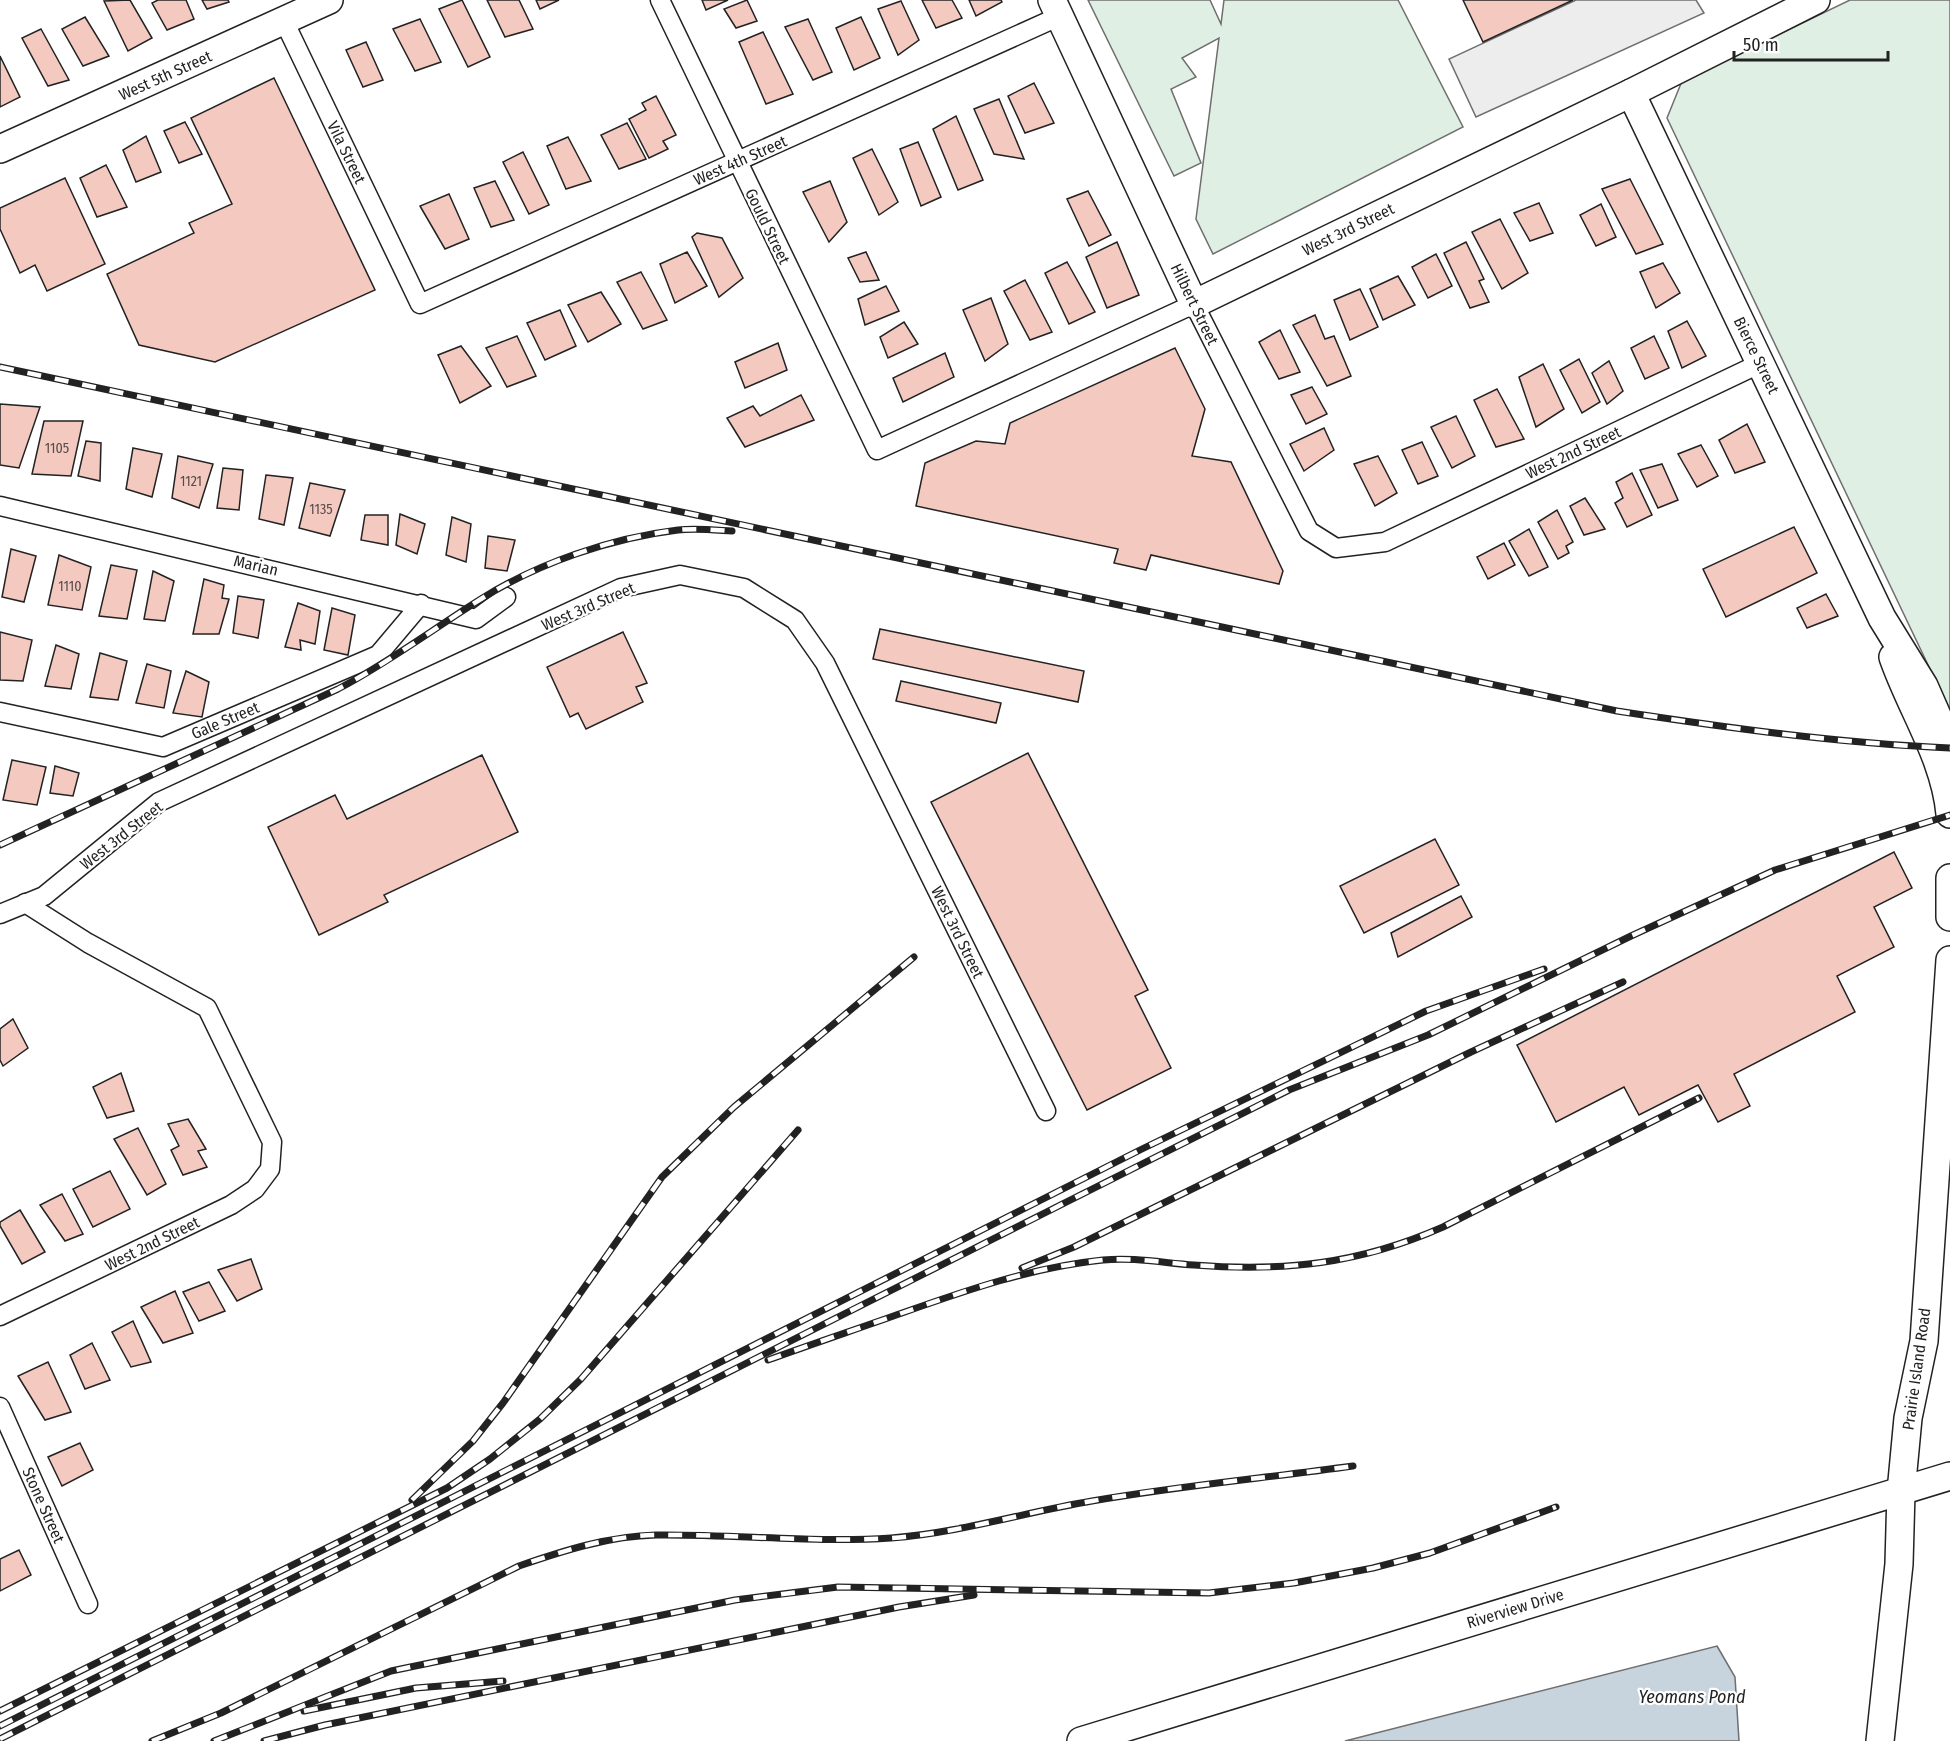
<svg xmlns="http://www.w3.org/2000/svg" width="1950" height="1741" font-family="'Fira Sans Condensed',sans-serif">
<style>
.green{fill:#e0efe3;stroke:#6f6f6f;stroke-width:1.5}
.parking{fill:#ededed;stroke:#6f6f6f;stroke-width:1.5}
.water{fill:#c7d3dd;stroke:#6f6f6f;stroke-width:1.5}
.building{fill:#f3c9c0;stroke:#222;stroke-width:1.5}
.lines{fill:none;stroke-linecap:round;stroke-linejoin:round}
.street-casing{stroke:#222;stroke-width:21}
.secondary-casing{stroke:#222;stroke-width:30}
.street{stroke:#fff;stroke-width:18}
.secondary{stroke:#fff;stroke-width:27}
.rail-casing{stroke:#222;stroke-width:7}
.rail{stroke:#fff;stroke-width:4.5;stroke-dasharray:14;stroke-linecap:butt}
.labels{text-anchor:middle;stroke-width:4.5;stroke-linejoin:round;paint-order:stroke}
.number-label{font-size:14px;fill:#564c4a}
.street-label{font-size:16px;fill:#222;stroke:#fff}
.water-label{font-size:18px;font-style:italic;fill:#222;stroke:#fff}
</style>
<rect width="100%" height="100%" fill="#fff"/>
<g class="green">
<polygon points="1088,0 1210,0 1221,24 1224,0 1398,0 1463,127 1213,254 1196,219 1219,38 1182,58 1196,77 1171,89 1201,163 1174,176"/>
<polygon points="1850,0 1950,0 1950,711 1667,118 1682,81"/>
</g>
<polygon class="parking" points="1576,0 1696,0 1704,13 1476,117 1449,59"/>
<polygon class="water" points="1717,1646 1735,1677 1739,1741 1345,1741"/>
<g class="building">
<polygon points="130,0 152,38 128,51 104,1"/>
<polygon points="158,0 186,0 194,19 167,30 152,3"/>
<polygon points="202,0 228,0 229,2 207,9"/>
<polygon points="462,0 490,57 468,67 439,9"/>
<polygon points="487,0 519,0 533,29 505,37"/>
<polygon points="536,0 559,0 540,9"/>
<polygon points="702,0 728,0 706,10"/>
<polygon points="747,0 757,21 736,28 724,9"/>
<polygon points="922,0 952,0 962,18 936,28"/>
<polygon points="969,0 1001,0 1002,2 976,16"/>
<polygon points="1463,0 1573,0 1483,42"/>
<polygon points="901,1 919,40 898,55 878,9"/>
<polygon points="85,17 109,56 83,66 62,29"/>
<polygon points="861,17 880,58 854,70 836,28"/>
<polygon points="420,19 441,62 415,71 393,29"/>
<polygon points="808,19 832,72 813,80 785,27"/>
<polygon points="41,29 69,80 48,86 22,38"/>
<polygon points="763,32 793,94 766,104 739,42"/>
<polygon points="366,42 383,80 363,87 346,50"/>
<polygon points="0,56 20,97 0,107"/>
<polygon points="274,78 375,290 215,362 139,345 107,274 194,233 189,223 232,204 191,118"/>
<polygon points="1034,83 1054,123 1025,133 1008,96"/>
<polygon points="656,96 676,135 663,141 668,149 649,158 629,119 646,110 642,103"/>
<polygon points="999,99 1024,159 994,154 974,109"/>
<polygon points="956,116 983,180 958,190 933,129"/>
<polygon points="185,122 202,154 179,163 164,131"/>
<polygon points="627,123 646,159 619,169 601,135"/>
<polygon points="146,136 161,172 136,182 123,150"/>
<polygon points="568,137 591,181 566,189 547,146"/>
<polygon points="918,142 941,197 921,206 900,149"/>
<polygon points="872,149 898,202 879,215 853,158"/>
<polygon points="523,152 549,205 529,214 503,162"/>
<polygon points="106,165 127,207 97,217 80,178"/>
<polygon points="65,178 105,264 47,291 35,265 20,273 0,229 0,208"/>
<polygon points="1630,179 1663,244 1636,254 1602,189"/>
<polygon points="495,181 514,220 491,227 474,188"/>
<polygon points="830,181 847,222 829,242 803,192"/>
<polygon points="1088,191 1111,235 1089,246 1067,199"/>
<polygon points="449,194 469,239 445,249 420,206"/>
<polygon points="1539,203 1553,233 1530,241 1514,213"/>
<polygon points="1601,204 1616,237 1596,246 1580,215"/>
<polygon points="1500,219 1528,273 1502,289 1472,232"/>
<polygon points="697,233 722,238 743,278 719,297 692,237"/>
<polygon points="1117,242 1139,295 1107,308 1086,257"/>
<polygon points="1466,242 1484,279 1479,281 1489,302 1470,308 1444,253"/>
<polygon points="687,252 707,286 675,303 660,264"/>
<polygon points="866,252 879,280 860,282 848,258"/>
<polygon points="1436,254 1452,286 1428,298 1412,267"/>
<polygon points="1067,262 1095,312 1069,324 1045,273"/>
<polygon points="1663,263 1680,293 1656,308 1640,272"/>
<polygon points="641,272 667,320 643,329 617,282"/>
<polygon points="1398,276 1415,305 1383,320 1370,289"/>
<polygon points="1025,280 1052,332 1030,340 1004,291"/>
<polygon points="886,286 899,311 865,325 858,299"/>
<polygon points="1360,289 1378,327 1350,340 1334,300"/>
<polygon points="601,292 621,324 588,342 568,305"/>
<polygon points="991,298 1008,344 985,361 963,310"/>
<polygon points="560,310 576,346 545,360 527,323"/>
<polygon points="1315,315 1325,339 1334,336 1351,376 1327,386 1293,325"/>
<polygon points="1687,321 1706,356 1682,368 1668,331"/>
<polygon points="904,322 918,344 888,358 880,337"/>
<polygon points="1280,330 1300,372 1279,379 1259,342"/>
<polygon points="517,336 536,376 507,387 486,348"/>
<polygon points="1654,336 1669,368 1645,379 1631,348"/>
<polygon points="778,343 787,370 745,388 735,362"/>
<polygon points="461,346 491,386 460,403 438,355"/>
<polygon points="1175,348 1205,409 1192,456 1231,462 1283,571 1279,584 1151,555 1146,570 1114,563 1118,549 916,506 925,463 976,441 1005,444 1010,423"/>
<polygon points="945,353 954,377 903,402 893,378"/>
<polygon points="1579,359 1600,402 1582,413 1560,370"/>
<polygon points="1609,361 1623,391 1607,404 1592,373"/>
<polygon points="1543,364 1564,409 1536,427 1519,377"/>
<polygon points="1312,387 1327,414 1306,424 1291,395"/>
<polygon points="1497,389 1524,439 1496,447 1474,400"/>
<polygon points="801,395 814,420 745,447 727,418 753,406 760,416"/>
<polygon points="0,404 40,407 19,468 0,465"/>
<polygon points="1456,416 1475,456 1452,468 1431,427"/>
<polygon points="44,421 83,421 71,476 32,474"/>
<polygon points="1747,424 1765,462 1735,473 1719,440"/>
<polygon points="1324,428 1334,450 1304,471 1290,444"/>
<polygon points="86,441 101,443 100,481 78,476"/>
<polygon points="1422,442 1438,476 1418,484 1402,450"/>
<polygon points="1701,445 1718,476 1697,487 1678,454"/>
<polygon points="133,448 162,454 152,497 126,489"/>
<polygon points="178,456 213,464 199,508 172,498"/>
<polygon points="1378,456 1397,493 1375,506 1354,464"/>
<polygon points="1662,464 1678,500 1658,508 1640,470"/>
<polygon points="223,468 243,470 239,510 217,508"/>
<polygon points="1632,473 1652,515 1627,527 1615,503 1623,498 1616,482"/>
<polygon points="266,475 293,478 284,525 259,519"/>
<polygon points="310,483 345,490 330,536 299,528"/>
<polygon points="1585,498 1605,529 1584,535 1570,506"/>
<polygon points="1557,510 1573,542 1566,546 1569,553 1558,559 1538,522"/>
<polygon points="400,514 425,524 417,554 396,545"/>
<polygon points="365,515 388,515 388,545 361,540"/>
<polygon points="452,517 471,524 466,562 446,555"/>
<polygon points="1794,527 1817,573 1726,617 1703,569"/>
<polygon points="1529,529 1548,567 1529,576 1509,541"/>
<polygon points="488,536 515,540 507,571 485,568"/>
<polygon points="1504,543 1515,565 1488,579 1477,557"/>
<polygon points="11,549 36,556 24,602 2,597"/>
<polygon points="59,555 91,567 82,610 48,605"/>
<polygon points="111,565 137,570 127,619 99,616"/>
<polygon points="153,571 174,581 165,621 144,619"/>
<polygon points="204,579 224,585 222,598 229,599 219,634 193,634"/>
<polygon points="1826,594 1838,616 1807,628 1797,608"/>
<polygon points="238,596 264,600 258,638 233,633"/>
<polygon points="298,603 320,611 315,644 300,640 301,650 285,647"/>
<polygon points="332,608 355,615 348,655 324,650"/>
<polygon points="880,629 1084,671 1078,702 873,659"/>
<polygon points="0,632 32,640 23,681 0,680"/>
<polygon points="623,632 647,683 636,687 643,702 586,729 578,713 570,717 547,667"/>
<polygon points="56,645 79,654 71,689 45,686"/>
<polygon points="100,653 127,661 118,700 90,697"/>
<polygon points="147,664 171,671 164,708 136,703"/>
<polygon points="186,671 209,682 202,717 173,713"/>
<polygon points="901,681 1001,703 996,723 896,701"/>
<polygon points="1028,753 1148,990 1135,996 1171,1068 1087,1110 931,802"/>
<polygon points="482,755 518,832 384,895 388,902 319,935 268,827 335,795 347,819"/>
<polygon points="12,760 46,767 37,805 3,800"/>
<polygon points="55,766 79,773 73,796 50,793"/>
<polygon points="1435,839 1459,885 1364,933 1340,886"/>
<polygon points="1894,852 1912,888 1874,907 1894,947 1837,976 1855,1012 1734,1074 1750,1106 1718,1122 1698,1085 1639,1115 1624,1087 1556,1122 1517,1045"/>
<polygon points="1461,896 1472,917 1398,957 1391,933"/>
<polygon points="13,1019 28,1048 3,1066 0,1060 0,1029"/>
<polygon points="121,1073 134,1111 107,1118 93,1087"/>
<polygon points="188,1119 206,1149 198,1151 207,1167 183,1175 171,1150 179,1146 168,1124"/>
<polygon points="138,1128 166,1184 147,1195 114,1139"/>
<polygon points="110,1171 130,1209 93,1227 73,1189"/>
<polygon points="62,1194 83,1234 65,1241 40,1205"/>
<polygon points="20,1210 45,1252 22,1264 0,1226 0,1222"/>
<polygon points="251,1259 262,1289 237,1301 218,1270"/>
<polygon points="209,1282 225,1311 199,1321 183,1292"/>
<polygon points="175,1291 193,1333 163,1343 141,1307"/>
<polygon points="133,1321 151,1362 131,1367 112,1332"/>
<polygon points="92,1343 110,1380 85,1389 70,1355"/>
<polygon points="48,1362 71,1412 45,1420 18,1376"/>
<polygon points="80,1443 93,1470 62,1486 48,1457"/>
<polygon points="19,1550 31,1575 0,1591 0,1559"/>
</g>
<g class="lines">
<defs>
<g id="street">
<polyline points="660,0 877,450 1194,304 1309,531 1336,548 1385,542 1761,363"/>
<polyline points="284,21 420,304 1060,16"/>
<polyline points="0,506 476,619 506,597"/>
<polyline points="0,712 163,747 378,655 421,604"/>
<polyline points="0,914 44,896 159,802 621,588 680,575 744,588 795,620 825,663 1046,1111"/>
<polyline points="0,1316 231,1205 255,1189 270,1169 272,1142 207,1008 88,943 25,903"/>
<polyline points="0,1407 88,1604"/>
</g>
<g id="secondary">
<polyline points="1052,0 1194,304 1631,93 1816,0"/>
<polyline points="1631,93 1882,618 1924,686 1950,745"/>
<polyline points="0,149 329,0"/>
<path d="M1893 657C1911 709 1945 758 1950 814"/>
<polyline points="1950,878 1950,917"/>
<polyline points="1081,1741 1950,1476"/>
<polyline points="1880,1741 1899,1564 1901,1492 1908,1418 1924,1341 1950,960"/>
</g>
</defs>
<use href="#street" class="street-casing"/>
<use href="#secondary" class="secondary-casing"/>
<use href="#street" class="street"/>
<use href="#secondary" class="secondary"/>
<defs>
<g id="rail">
<path d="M0 367 1617 711C1728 728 1838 743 1950 748"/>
<path d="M0 845 338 689C388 663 433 629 481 599 538 563 611 538 678 530 695 528 715 530 732 531"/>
<polyline points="1022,1268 1074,1247 1471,1052 1623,982"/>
<path d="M768 1360C812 1344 857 1329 902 1313 967 1290 1033 1267 1103 1260 1133 1257 1164 1263 1194 1265 1284 1272 1359 1264 1443 1227L1699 1098"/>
<polyline points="412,1500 473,1441 503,1403 662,1177 734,1107 914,957"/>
<polyline points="0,1711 447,1488 490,1459 540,1419 581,1379 798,1130"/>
<polyline points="304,1711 416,1688 503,1681"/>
<polyline points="0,1726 1142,1149 1426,1011 1544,969"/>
<polyline points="0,1739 1289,1090 1428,1035 1631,936 1775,870 1950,815"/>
<path d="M152 1741 221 1713 519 1566C562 1551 609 1536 656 1535 734 1534 813 1543 891 1538 960 1533 1025 1512 1092 1501 1178 1486 1266 1478 1353 1466"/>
<polyline points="214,1741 391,1671 735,1600 838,1587 1209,1593 1294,1583 1373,1568 1430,1553 1556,1507"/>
<polyline points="264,1741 325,1725 899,1607 974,1595"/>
</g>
</defs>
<use href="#rail" class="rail-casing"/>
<use href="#rail" class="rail"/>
</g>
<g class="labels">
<g class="number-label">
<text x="57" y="453">1105</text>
<text x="191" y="486">1121</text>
<text x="321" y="514">1135</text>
<text x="70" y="591">1110</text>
</g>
<g class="street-label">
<text transform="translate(165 75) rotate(-24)" y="6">West 5th Street</text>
<text transform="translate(347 152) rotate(64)" y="6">Vila Street</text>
<text transform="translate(740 160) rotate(-24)" y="6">West 4th Street</text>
<text transform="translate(768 226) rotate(64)" y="6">Gould Street</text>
<text transform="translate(1348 229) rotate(-26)" y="6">West 3rd Street</text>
<text transform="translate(1195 304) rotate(64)" y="6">Hilbert Street</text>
<text transform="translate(1757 355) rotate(64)" y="6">Bierce Street</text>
<text transform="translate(1573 452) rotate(-25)" y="6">West 2nd Street</text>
<text transform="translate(256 565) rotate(13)" y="6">Marian</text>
<text transform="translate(588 606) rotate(-23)" y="6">West 3rd Street</text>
<text transform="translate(225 720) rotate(-23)" y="6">Gale Street</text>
<text transform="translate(121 835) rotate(-38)" y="6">West 3rd Street</text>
<text transform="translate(958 932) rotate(64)" y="6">West 3rd Street</text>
<text transform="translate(152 1243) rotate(-26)" y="6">West 2nd Street</text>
<text transform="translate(1916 1369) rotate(-82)" y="6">Prairie Island Road</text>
<text transform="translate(44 1505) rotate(66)" y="6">Stone Street</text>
<text transform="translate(1515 1608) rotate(-17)" y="6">Riverview Drive</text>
</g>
<g class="water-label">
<text x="1692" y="1703">Yeomans Pond</text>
</g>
</g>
<path d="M1734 51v9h154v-9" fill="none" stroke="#222222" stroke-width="3"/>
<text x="1743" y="51" font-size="18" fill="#222222" stroke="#ffffff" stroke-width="4.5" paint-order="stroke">50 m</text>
</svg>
